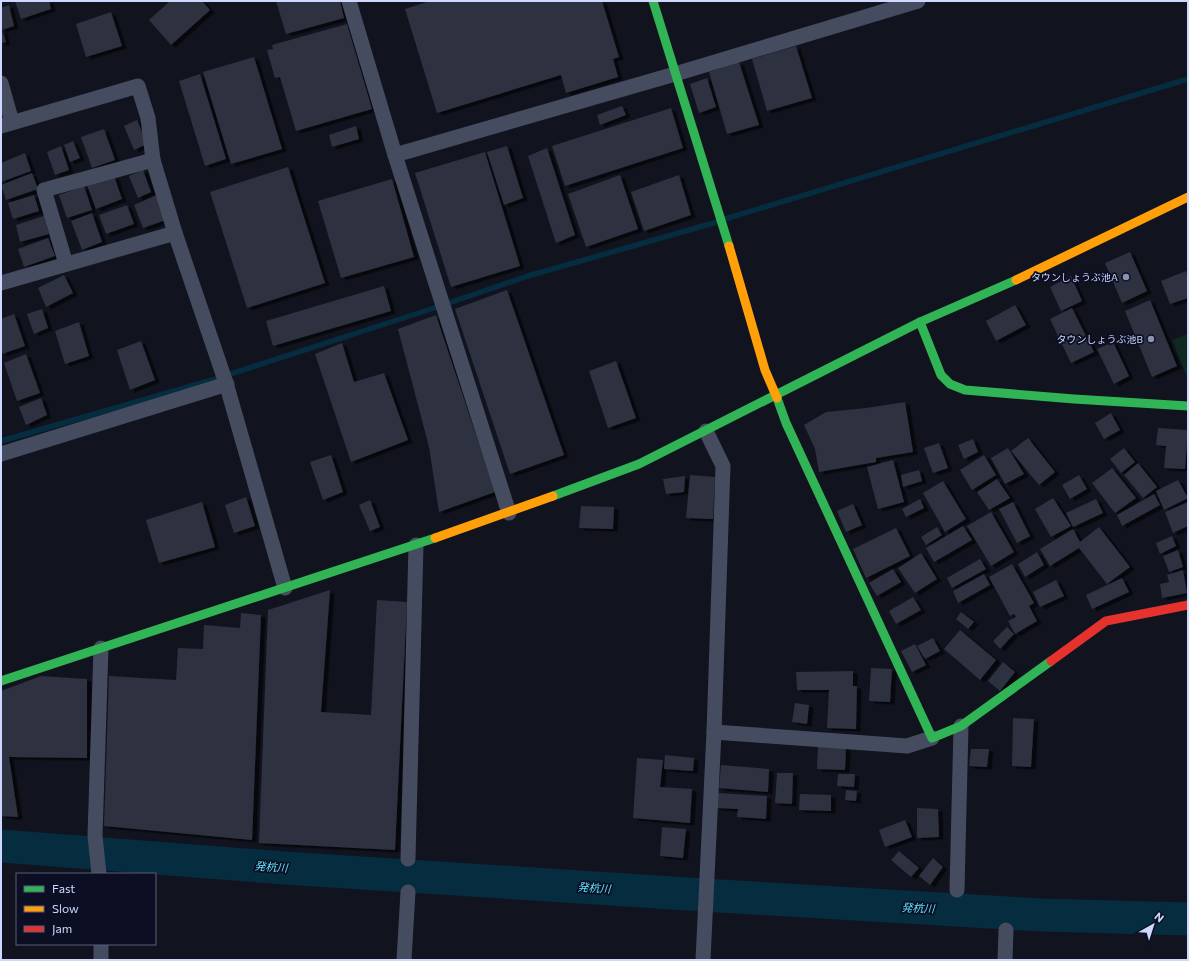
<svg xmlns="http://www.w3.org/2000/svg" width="1189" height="961" font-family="Commissioner,'Noto Sans JP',sans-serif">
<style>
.green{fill:#0e2921}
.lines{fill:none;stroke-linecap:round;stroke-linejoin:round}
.stream{stroke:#062c3f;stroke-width:5.5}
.river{stroke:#062c3f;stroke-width:33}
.building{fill:#2e3140;filter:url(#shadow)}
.street{stroke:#454c5f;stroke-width:15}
.fast{stroke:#30b455;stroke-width:9}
.slow{stroke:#ff9f0a;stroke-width:9}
.jam{stroke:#e5322d;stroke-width:9}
.poi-dot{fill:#8c93b0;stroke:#0c0f23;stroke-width:1.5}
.labels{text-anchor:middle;stroke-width:3.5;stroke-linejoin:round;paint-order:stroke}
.poi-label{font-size:10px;fill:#ced8ff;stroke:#0c0f23;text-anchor:end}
.water-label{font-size:11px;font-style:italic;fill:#5ce7ff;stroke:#0c0f23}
</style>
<defs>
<filter id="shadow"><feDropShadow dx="4.5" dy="2.5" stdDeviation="0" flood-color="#0009"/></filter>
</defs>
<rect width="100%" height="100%" fill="#11131e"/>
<polygon class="green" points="1188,334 1188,379 1172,340"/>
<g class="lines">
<g class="stream">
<polyline points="725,219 1188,79"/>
<polyline points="1,441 212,380 428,310 528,276 717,222"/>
</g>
<polyline class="river" points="1,846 284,868 720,896 1041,915 1188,919"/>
</g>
<g class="building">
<polygon points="15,1 49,1 51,9 21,19"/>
<polygon points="170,1 202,1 210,10 171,45 149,20"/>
<polygon points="276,1 340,1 344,18 286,34"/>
<polygon points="430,1 602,1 619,57 613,59 618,77 566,93 561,75 437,113 405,9"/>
<polygon points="9,5 14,26 2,30 6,42 1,43 1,8"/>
<polygon points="111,12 122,46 86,57 76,24"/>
<polygon points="347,24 372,109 296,131 280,77 275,78 267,50 273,49 272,45"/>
<polygon points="796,46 812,98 767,111 752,59"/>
<polygon points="254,57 282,149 231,164 203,72"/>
<polygon points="739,62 759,125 727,134 709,72"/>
<polygon points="200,74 226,159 205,166 179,81"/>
<polygon points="707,78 716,107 699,113 690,84"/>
<polygon points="622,106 626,115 600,125 597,115"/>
<polygon points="671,108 683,148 565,186 552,146"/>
<polygon points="137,120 147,144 134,150 124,126"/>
<polygon points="356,126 359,139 332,147 329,135"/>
<polygon points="104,129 115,160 92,168 81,137"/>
<polygon points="73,141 80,158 70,162 64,145"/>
<polygon points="61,146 69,170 55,175 47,152"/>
<polygon points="507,146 523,198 504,205 487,152"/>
<polygon points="547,148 575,235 556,243 528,156"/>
<polygon points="485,152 520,266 451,287 415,173"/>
<polygon points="25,153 31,171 1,182 1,163"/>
<polygon points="288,167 325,283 247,308 210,192"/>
<polygon points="143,170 151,192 138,198 129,176"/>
<polygon points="32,173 38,189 6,200 1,185"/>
<polygon points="620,175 638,229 586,247 568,194"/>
<polygon points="679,175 691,215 644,231 631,192"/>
<polygon points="114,176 122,199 96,209 87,185"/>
<polygon points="392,179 414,257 341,278 318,201"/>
<polygon points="84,186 92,210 67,218 59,195"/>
<polygon points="34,195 39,211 13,219 8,203"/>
<polygon points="157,195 166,220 143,228 134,205"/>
<polygon points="127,205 134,224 106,234 99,215"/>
<polygon points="92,213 102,242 82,250 71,221"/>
<polygon points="44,216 49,234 20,242 16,225"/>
<polygon points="48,238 55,256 24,267 18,249"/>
<polygon points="1130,252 1147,291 1122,303 1105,263"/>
<polygon points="1186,271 1188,278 1188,298 1170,304 1161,281"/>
<polygon points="64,275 73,293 46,307 38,288"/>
<polygon points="1071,276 1082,301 1061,311 1050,287"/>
<polygon points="384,286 391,311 273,346 266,321"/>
<polygon points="507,290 564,455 510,474 455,309"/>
<polygon points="1150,300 1177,366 1152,377 1125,311"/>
<polygon points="1015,305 1026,325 996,341 986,321"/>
<polygon points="1072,308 1094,352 1071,363 1050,319"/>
<polygon points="42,309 48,328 34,334 27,314"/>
<polygon points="14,314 25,346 2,354 1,319"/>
<polygon points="436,315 495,492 439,512 429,447 398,329"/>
<polygon points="79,322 89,356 65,364 55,331"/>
<polygon points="141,341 155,380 130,390 117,350"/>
<polygon points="1113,342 1129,376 1114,384 1097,349"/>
<polygon points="342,343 354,382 384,373 408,440 351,462 315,354"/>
<polygon points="26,354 40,393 17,401 4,363"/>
<polygon points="616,361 636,418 608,428 589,371"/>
<polygon points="41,398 47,415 26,425 19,407"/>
<polygon points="905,402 913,452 876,458 876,462 819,472 815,449 804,425 826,412 866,408"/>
<polygon points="1111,413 1120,430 1104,439 1095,423"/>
<polygon points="1158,428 1188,430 1185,469 1164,468 1166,446 1156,445"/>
<polygon points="1028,438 1055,472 1039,485 1011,451"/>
<polygon points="973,439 978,452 964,459 958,445"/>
<polygon points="939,443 948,468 933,473 924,448"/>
<polygon points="1008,448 1024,474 1005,484 991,458"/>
<polygon points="1124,448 1135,462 1121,473 1110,459"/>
<polygon points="331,455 343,492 323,500 310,462"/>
<polygon points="984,455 996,475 972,490 960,470"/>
<polygon points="893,460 904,502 878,509 867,467"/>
<polygon points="1138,463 1157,487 1143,498 1124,475"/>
<polygon points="1112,468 1136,498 1115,513 1092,483"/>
<polygon points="919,470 922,481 903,487 901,475"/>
<polygon points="690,475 715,477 713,519 686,518"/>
<polygon points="1079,475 1087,489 1070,499 1062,485"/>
<polygon points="685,476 684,492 666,494 663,479"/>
<polygon points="997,479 1010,498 989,510 977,492"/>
<polygon points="1178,480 1188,498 1164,510 1156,491"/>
<polygon points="943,481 966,519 945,532 923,493"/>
<polygon points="1154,494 1160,505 1122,526 1117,515"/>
<polygon points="246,497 255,526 234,533 225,505"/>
<polygon points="1053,498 1071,526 1051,537 1035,509"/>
<polygon points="920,499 924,508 906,517 902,509"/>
<polygon points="1096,499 1103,513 1073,527 1066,513"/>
<polygon points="370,500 380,527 370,531 359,505"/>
<polygon points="202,502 215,547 159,563 146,520"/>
<polygon points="1013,502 1030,536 1017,543 999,509"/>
<polygon points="1188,502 1188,526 1173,533 1165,512"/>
<polygon points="853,504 862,525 846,532 837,511"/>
<polygon points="581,506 614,507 613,529 579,528"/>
<polygon points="991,512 1014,552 991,566 967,526"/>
<polygon points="963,526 972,540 934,562 926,548"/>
<polygon points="937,527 942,535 926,545 921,537"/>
<polygon points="1099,527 1130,567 1107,584 1079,548 1050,566 1040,549 1073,529 1080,542"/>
<polygon points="896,528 910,556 866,578 853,549"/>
<polygon points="1172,536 1176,546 1160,554 1156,543"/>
<polygon points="1178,550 1183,567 1169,572 1163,556"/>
<polygon points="1037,552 1044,565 1025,577 1018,564"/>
<polygon points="921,553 937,579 915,593 898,568"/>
<polygon points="980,559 986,569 952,588 947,578"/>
<polygon points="1012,564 1034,603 1029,606 1037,621 1015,634 1008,621 1016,617 1014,614 1010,616 989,577"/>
<polygon points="893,569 901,582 877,596 869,583"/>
<polygon points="1183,570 1187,593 1162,598 1160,584 1169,582 1167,575"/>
<polygon points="984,574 990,585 958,603 953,591"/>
<polygon points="1122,578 1129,592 1092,609 1086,595"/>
<polygon points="1056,580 1064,596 1040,607 1033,592"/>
<polygon points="330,590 321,712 371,715 377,600 407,602 395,850 259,843 268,610"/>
<polygon points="913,597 921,610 896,624 889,611"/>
<polygon points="961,612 974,622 968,629 956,619"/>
<polygon points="241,613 261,615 252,840 104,826 109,676 176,680 178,648 203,649 204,625 240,628"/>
<polygon points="1007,627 1014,634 1000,649 993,641"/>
<polygon points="960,630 996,660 980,680 944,649"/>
<polygon points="933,638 940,651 925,659 917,646"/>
<polygon points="915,644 926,665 912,672 901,651"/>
<polygon points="1003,662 1015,672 1000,691 988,681"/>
<polygon points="871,668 892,669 890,702 869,701"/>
<polygon points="853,671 853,686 857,686 856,729 827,728 829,690 797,690 796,672"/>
<polygon points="41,676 87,679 87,758 9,757 18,817 1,816 1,691"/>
<polygon points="795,703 809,705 807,724 792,722"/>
<polygon points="1013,718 1034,719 1031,767 1012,766"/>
<polygon points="818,745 846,748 845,770 817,769"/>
<polygon points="971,749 989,749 987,767 969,766"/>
<polygon points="665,755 694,758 693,771 664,769"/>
<polygon points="637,758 663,760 660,787 692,789 690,823 633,818"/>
<polygon points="721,765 769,769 768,792 719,788"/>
<polygon points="777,773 793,773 792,804 775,803"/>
<polygon points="838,774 855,774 854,787 837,786"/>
<polygon points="846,790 857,791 856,801 845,800"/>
<polygon points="718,793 767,796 766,819 737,817 738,809 716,808"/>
<polygon points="800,794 831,795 831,811 799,810"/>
<polygon points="917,808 938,809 939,837 917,838"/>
<polygon points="905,820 912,837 885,847 879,830"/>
<polygon points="662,827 686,829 683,858 660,856"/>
<polygon points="899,851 919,868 911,877 891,860"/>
<polygon points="933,858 943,867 930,885 919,876"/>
</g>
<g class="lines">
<g class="street">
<polyline points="349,1 395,155 509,513"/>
<polyline points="1,83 12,122"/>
<polyline points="1,126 138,86 148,118 153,160 175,233 226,383 285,588"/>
<polyline points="395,155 675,74 918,1"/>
<polyline points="66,264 44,190 153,160"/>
<polyline points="1,283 175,233"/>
<polyline points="1,454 227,384"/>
<polyline points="714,732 907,746 932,738"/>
<polyline points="408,859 416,545"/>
<polyline points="99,874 95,836 101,648"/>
<polyline points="957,890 961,726"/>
<polyline points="101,960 101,944"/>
<polyline points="404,960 408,892"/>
<polyline points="703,960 714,732 723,466 706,431"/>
<polyline points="1005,960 1006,930"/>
</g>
<g class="fast">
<polyline points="653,1 729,246"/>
<polyline points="920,322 941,375 950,384 965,390 1074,399 1188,406"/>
<polyline points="777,398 786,423 932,738 961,726 1051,661"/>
<polyline points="553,496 639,464 920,322 1016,280"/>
<polyline points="1,681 435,538"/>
</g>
<g class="slow">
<polyline points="729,246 765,370 777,398"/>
<polyline points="1016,280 1188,197"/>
<polyline points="435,538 553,496"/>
</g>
<polyline class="jam" points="1051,661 1106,621 1188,605"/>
</g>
<g class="poi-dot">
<circle cx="1126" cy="277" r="4"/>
<circle cx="1151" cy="339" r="4"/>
</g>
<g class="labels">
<g class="poi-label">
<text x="1118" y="281">タウンしょうぶ池A</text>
<text x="1143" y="343">タウンしょうぶ池B</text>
</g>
<g class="water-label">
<text transform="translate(271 867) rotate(4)" y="4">発杭川</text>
<text transform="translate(594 888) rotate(4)" y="4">発杭川</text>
<text transform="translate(918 908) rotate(3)" y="4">発杭川</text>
</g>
</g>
<rect width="1189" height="961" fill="none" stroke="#ced8ff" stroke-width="4"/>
<rect x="16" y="873" width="140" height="72" fill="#0c0f23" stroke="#5a5f7b"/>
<rect x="24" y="886" width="20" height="6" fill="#30b455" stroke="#5a5f7b"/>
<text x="52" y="893" font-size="12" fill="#ced8ff">Fast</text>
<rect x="24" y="906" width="20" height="6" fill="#ff9f0a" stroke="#5a5f7b"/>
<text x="52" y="913" font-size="12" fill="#ced8ff">Slow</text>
<rect x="24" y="926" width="20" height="6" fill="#e5322d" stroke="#5a5f7b"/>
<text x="52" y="933" font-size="12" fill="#ced8ff">Jam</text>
<g transform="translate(1153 925) rotate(39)" stroke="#0c0f23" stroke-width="3" paint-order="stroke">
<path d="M0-3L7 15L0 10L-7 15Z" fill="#ced8ff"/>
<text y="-6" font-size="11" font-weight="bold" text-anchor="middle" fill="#ced8ff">N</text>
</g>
</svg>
